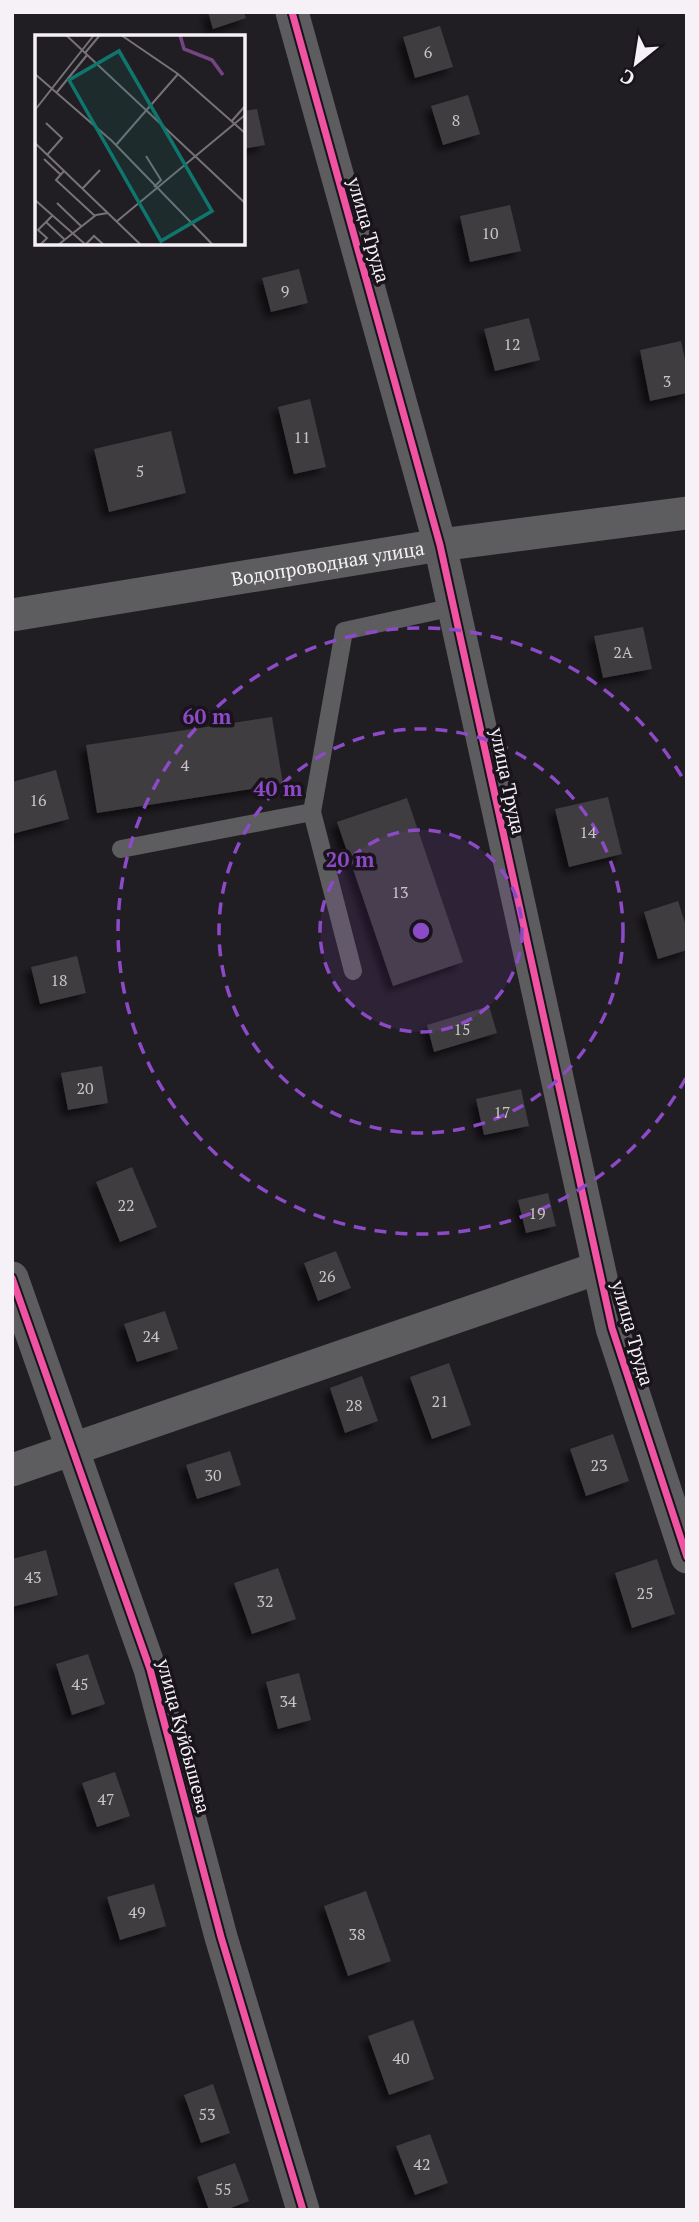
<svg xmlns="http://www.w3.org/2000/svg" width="699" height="2222" font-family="'PT Serif',serif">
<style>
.building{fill:#3f3c40;filter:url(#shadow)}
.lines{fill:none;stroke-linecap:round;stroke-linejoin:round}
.lane{stroke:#5d5c5e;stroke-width:18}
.street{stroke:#5d5c5e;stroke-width:33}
.cycleway-casing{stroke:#19131b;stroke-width:11}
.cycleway{stroke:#f153a3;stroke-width:7}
.ring{fill:none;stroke:#8d4ac7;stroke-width:3.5;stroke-dasharray:12 9}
.labels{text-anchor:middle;stroke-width:7;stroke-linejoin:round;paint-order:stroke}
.number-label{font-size:16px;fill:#c8c4c9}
.street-label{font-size:19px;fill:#f6f1f7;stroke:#19131b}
.inset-river{fill:none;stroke:#744483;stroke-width:3.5}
.inset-road{fill:none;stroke:#767278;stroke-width:2}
.view{fill:#0f766e;fill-opacity:0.15;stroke:#0f766e;stroke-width:3.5}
.inset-edge{fill:none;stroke:#f6f1f7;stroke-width:3.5}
.centre{fill:#8d4ac7;stroke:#19131b;stroke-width:3.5}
.ring-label{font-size:21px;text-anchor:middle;font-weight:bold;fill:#8d4ac7;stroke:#19131b;stroke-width:7;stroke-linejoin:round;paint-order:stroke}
</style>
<defs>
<filter id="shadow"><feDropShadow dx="-6" dy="6" stdDeviation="3.5" flood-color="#0009"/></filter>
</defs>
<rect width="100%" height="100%" fill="#211e23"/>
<g class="building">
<polygon points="208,12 244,12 246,18 213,29"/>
<polygon points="440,26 453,67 415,78 403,37"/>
<polygon points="468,95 480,134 443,145 431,106"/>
<polygon points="257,109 265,145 243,149 243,111"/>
<polygon points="510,205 521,251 470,262 460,216"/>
<polygon points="299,269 308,303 271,312 262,278"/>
<polygon points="529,318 540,360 495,371 484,329"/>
<polygon points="681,341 687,369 687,393 650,401 640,350"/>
<polygon points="310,399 326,467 294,474 278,407"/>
<polygon points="171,431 186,493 109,512 94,449"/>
<polygon points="643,627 652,669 603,678 594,636"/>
<polygon points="272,717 283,784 97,813 86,745"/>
<polygon points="56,770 69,819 12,834 12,782"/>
<polygon points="608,797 622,854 569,867 555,809"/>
<polygon points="407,798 463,962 393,986 337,822"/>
<polygon points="678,901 687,929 687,950 658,959 644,912"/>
<polygon points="77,956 86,993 40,1004 31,967"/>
<polygon points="489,1006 497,1033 434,1052 427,1025"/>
<polygon points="102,1066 108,1103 68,1110 61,1073"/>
<polygon points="521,1089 529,1126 484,1135 476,1099"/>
<polygon points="132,1167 157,1227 120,1242 96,1182"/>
<polygon points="548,1193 556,1226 526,1233 518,1200"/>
<polygon points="336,1251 351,1288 318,1301 304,1263"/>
<polygon points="165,1311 178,1349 137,1362 124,1324"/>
<polygon points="449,1363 471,1425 432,1439 410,1377"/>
<polygon points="362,1376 378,1421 345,1433 330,1388"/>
<polygon points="613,1434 629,1481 586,1496 570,1449"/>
<polygon points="230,1451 241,1485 197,1499 186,1465"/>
<polygon points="46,1550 58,1595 12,1607 12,1559"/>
<polygon points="657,1559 675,1614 632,1628 615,1573"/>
<polygon points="278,1568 296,1619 252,1634 234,1583"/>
<polygon points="88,1654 105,1704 72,1715 56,1664"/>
<polygon points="299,1673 311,1720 278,1729 266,1682"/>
<polygon points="115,1772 130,1816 97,1827 82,1783"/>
<polygon points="154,1884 166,1926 120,1940 107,1897"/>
<polygon points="366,1891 391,1961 348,1976 324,1906"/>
<polygon points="413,2020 434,2079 389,2095 368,2036"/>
<polygon points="213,2084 230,2133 201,2143 184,2095"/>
<polygon points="430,2134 448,2183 415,2195 396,2146"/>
<polygon points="235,2163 249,2201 226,2210 209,2210 197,2177"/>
</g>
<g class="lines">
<g class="lane">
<polyline points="121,849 312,812"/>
<polyline points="353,971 312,812 344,631 454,607"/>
</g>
<g class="street">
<polyline points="292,12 440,545 612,1328 687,1557"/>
<path id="s1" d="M12 615 440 545 687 513"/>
<polyline points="12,1278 150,1669 221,1937 303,2210"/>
<polyline points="12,1470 598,1268"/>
</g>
<defs>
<g id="cycleway">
<polyline points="292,12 440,545 612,1328 687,1557"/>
<polyline points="12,1278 150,1669 221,1937 303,2210"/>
</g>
</defs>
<use href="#cycleway" class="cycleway-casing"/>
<use href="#cycleway" class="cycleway"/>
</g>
<circle cx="421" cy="931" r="101" fill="#8d4ac7" fill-opacity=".12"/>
<g class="ring">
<circle cx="421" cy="931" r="101"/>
<circle cx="421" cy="931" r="202"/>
<path d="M686 1078A303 303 0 1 1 686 784"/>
</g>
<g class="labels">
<g class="number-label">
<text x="428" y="58">6</text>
<text x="456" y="126">8</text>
<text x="490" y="239">10</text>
<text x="285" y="297">9</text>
<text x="512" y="350">12</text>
<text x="667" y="387">3</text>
<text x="302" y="443">11</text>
<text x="140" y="477">5</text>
<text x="623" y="658">2А</text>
<text x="185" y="771">4</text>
<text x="38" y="806">16</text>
<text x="588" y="838">14</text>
<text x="400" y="898">13</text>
<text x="59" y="986">18</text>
<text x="462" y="1035">15</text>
<text x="85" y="1094">20</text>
<text x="502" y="1118">17</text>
<text x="126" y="1211">22</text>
<text x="537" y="1219">19</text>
<text x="327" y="1282">26</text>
<text x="151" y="1342">24</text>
<text x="440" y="1407">21</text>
<text x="354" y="1411">28</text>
<text x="599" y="1471">23</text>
<text x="213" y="1481">30</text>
<text x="33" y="1583">43</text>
<text x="645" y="1599">25</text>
<text x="265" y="1607">32</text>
<text x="80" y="1690">45</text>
<text x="288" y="1707">34</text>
<text x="106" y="1805">47</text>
<text x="137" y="1918">49</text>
<text x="357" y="1940">38</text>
<text x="401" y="2064">40</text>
<text x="207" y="2120">53</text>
<text x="422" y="2170">42</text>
<text x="223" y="2195">55</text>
</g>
<g class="street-label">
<text transform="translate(369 230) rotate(74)" y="7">улица Труда</text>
<text dy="7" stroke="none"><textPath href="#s1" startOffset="320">Водопроводная улица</textPath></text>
<text transform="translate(508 781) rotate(78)" y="7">улица Труда</text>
<text transform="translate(633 1333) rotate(74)" y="7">улица Труда</text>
<text transform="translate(184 1736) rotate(75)" y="7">улица Куйбышева</text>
</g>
</g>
<g transform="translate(35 35)">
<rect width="210" height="210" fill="#211e23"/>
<path class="inset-river" d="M145 0 149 14 177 25 188 40"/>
<path class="inset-road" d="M31 0 210 168M86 0 143 39 210 98M50 18 65 0M0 39 77 106 178 210M22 57 52 20M0 75 59 0M196 87 210 71M11 88 27 103 12 120M0 108 106 210M81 110 143 39M111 121 126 145 119 152M9 124 26 140M29 136 21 145 60 181M47 154 65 135M0 165 51 210M22 168 47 192M11 187 29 204M81 187 210 80M51 209 59 201 69 210M5 210 12 203 3 195 17 181M23 210 61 180 73 178"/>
<path class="view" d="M84 16 177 176 126 206 34 45Z"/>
<rect width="210" height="210" class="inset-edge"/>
</g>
<circle cx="421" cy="931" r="10" class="centre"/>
<g class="ring-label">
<text x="207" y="724">60 m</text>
<text x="278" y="796">40 m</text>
<text x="350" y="867">20 m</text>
</g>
<rect width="699" height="2222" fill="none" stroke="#f6f1f7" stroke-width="28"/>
<g transform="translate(636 63) rotate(210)" stroke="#19131b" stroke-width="5" paint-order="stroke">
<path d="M0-5L12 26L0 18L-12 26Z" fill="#f6f1f7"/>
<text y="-10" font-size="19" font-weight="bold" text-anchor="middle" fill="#f6f1f7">С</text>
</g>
</svg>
